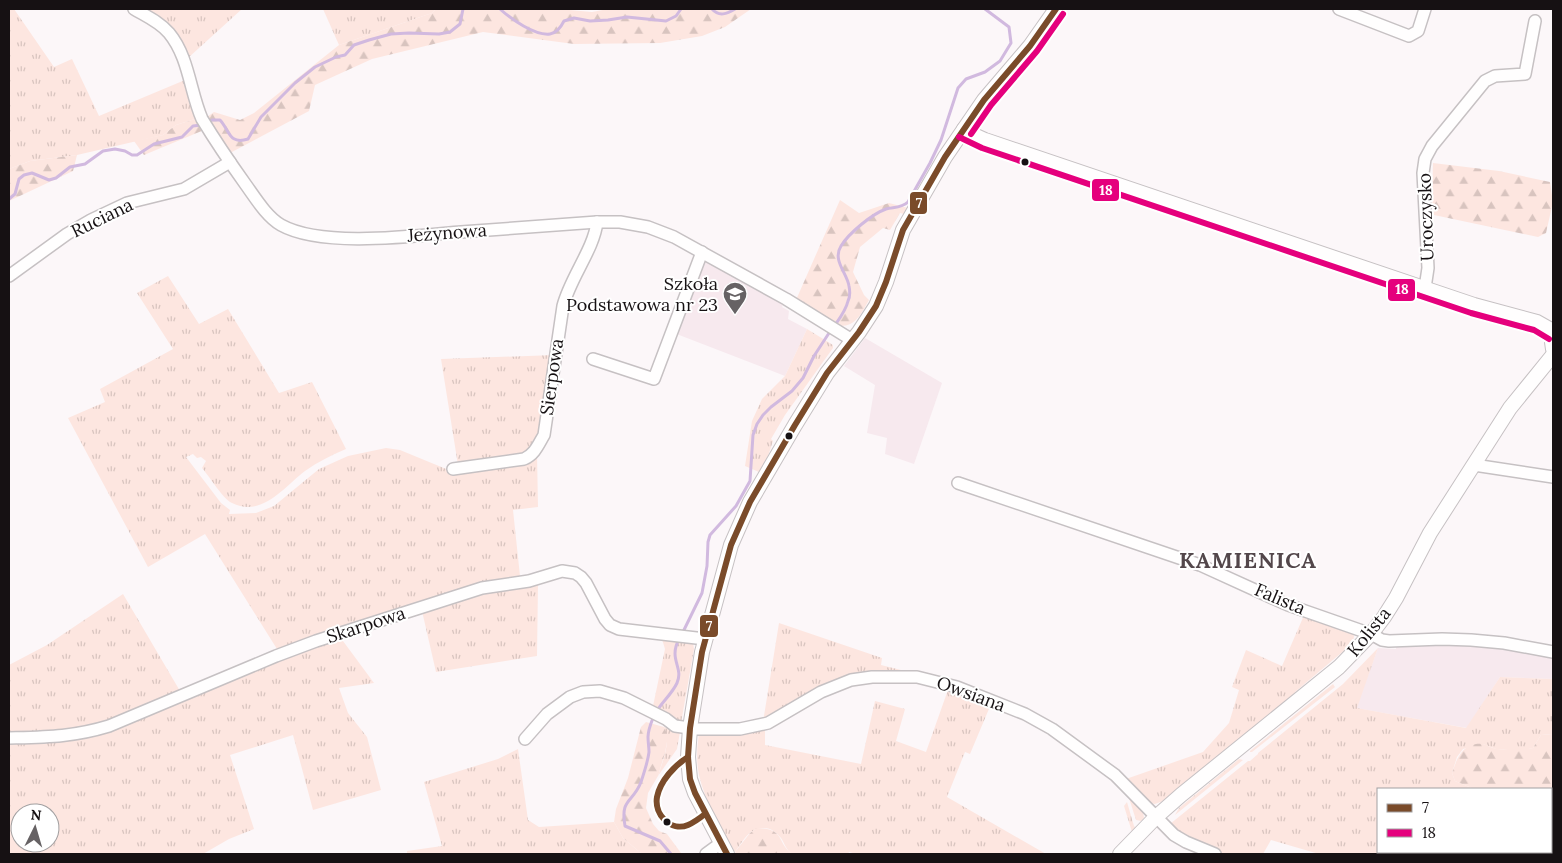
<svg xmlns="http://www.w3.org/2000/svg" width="1562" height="863" font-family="Lora,serif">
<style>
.built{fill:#f7e9ee}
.grass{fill:url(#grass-tufts);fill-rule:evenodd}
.forest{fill:url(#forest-firs)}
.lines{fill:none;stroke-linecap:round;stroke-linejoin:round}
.stream{stroke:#d1b9df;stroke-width:3}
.minor-casing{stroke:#c6c1c3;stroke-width:14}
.tertiary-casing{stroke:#c6c1c3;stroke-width:16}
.minor{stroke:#fffefe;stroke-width:11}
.tertiary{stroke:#fffefe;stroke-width:14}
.bus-1-casing{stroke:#fff;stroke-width:10}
.bus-2-casing{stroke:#fff;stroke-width:10}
.bus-1{stroke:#7a4b2a;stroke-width:6}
.bus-2{stroke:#e5007d;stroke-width:6}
.bus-dot{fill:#161113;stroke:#fff;stroke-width:2}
.labels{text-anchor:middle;stroke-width:4;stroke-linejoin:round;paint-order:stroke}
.street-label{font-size:18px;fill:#161113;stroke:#fff}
.poi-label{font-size:18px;fill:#161113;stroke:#fff;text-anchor:end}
.district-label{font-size:22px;font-weight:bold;letter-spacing:1px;fill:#53474b;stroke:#fff}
.line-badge{stroke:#fff;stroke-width:2}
.badge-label{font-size:14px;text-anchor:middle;font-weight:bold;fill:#fff}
</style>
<defs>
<pattern id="grass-tufts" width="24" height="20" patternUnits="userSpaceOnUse" patternTransform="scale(1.25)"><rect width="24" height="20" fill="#fde6e0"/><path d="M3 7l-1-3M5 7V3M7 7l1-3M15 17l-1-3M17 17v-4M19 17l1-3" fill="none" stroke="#d8c4bf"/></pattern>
<pattern id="forest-firs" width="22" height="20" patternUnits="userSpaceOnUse" patternTransform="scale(1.25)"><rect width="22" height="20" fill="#fde6e0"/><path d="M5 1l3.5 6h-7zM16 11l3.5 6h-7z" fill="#d8c4bf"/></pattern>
</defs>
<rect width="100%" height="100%" fill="#fcf7f9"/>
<g class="built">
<polygon points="706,259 783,304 782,307 789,311 788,319 807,329 785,376 674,333 701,264"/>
<polygon points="865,338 942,383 914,464 885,454 887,438 867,433 875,385 844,366"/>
<polygon points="1420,643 1503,645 1553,655 1553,679 1500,677 1467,728 1356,708 1378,648 1396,649 1396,646"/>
</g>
<g class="grass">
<polygon points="9,9 14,9 54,67 72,59 99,116 185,80 198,118 176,125 163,135 77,155 30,161 9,169"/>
<path d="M149 9H242L188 58C179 32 171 25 148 10Z"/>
<polygon points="323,9 436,9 432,13 339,45"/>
<path d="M168 276 199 324 228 309 279 393 312 382 346 449C331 455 318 462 305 471 284 487 262 518 232 503 222 498 210 477 202 468L206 461 201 457 197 458 193 454 186 457 221 503 230 510 229 514 256 513 274 506 319 469 348 456 386 448 400 450 451 471 537 453 538 507 513 510 520 576 500 579 475 585 277 649 205 534 148 567 68 418 105 402 100 389 173 349 137 293Z"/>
<polygon points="807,329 833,345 833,348 785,415 771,439 773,441 767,459 759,472 745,466 752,421 762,399 785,376"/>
<polygon points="554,355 541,434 530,453 458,465 441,359"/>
<polygon points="538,584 537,656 436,672 422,611 486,594"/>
<polygon points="123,594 180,691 118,718 80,730 9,734 9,665 47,645"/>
<polygon points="1305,613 1352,633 1354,636 1353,643 1295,692 1295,694 1237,740 1163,801 1155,804 1150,803 1126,779 1203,752 1229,723 1239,690 1232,687 1246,650 1282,666"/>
<polygon points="779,623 882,658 881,665 909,672 868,674 763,722"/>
<path d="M339 639 343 641 374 683 339 688 348 713 367 737 381 790 313 810 293 735 230 755 254 829 229 839 203 854H9V743L55 741 278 659ZM20 813H50V843H20Z"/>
<polygon points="662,639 693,643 694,649 681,723 649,708 653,706 665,649"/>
<path d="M1378 648 1357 708 1466 728 1500 677 1553 679V734L1541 735 1533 748 1519 751 1496 749 1483 744 1463 749 1457 757 1452 773 1455 781 1474 789H1378V852H1403V854H1319L1271 840 1263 854C1251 854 1237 856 1224 854 1211 853 1179 834 1170 824L1248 761H1250L1258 754V753L1343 684Z"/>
<polygon points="1333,684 1335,687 1252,752 1250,752 1250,751"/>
<path d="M949 687 991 704 970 754 965 752 947 797 1046 854H856L849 852 848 854H792C786 850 785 844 781 838 777 833 771 828 764 828 750 827 743 841 735 852 722 828 705 803 699 775 696 761 697 747 699 733L765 727V745L861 764 875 701 905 709 896 741 926 752Z"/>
<path d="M664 727 680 732 677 749 658 776C663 760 671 743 664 727Z"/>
<polygon points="518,749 528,820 539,827 614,822 623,838 642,854 407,854 407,851 442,846 424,782 498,759"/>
<polygon points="1239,759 1243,760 1175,815 1179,808"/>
<polygon points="1551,789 1553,789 1553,844 1551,843"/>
<polygon points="1129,798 1143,812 1144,818 1141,821 1136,820"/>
<polygon points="1127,802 1134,826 1136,828 1132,832 1124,806"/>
</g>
<g class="forest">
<polygon points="436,9 558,9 592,12 608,9 751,9 725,27 702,36 660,43 574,44 483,32 372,59 315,85 309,111 230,153 207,117 214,112 240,120 254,113 339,45 432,13"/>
<polygon points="198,118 204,130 144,155 134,141 163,135 176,125"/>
<polygon points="77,155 73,171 9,201 9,169 30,161"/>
<polygon points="1433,163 1499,171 1550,182 1553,202 1546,233 1538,237 1434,215 1432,199"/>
<path d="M840 200 859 213 889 203 908 208 904 214 900 213 890 230 883 228 860 247 853 272 864 295 869 300C862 312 857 326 840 326L796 300Z"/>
<polygon points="646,722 664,727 668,736 665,753 658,776 648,793 646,808 653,824 659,831 667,834 681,853 685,854 642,854 623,838 614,822 616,809 628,778 641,727"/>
<path d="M1553 734V789H1474L1455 781 1452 773C1457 758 1463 742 1483 744 1488 745 1493 749 1498 749 1510 751 1521 750 1533 748L1541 735Z"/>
<path d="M757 828C786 829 776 842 792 854H736L735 852 750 833Z"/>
</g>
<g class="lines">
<g class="stream">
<path d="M500 9C511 19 535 36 550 34 557 33 561 27 564 21L574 18 590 21 608 20 627 17 666 21 676 16 681 9"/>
<path d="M712 9C719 17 727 14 735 9"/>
<path d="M207 123 212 120H220C230 131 229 145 248 139L261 117 295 83 315 67 336 57 345 55 354 45 369 40 391 34 409 33 439 34 450 32 460 24 463 9"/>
<polyline points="9,199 15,194 19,179 24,175 32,173 49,180 56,178 70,167 85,164 103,151 115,149 125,151 132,155 137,155 154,144 182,137 193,126 201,125"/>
<path d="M835 325C840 318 846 310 848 301 850 297 850 291 849 286 847 273 832 260 841 246 849 233 872 214 886 209 894 207 902 208 908 202L930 163 941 140 958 88 966 79 985 72 1000 61 1011 43 1009 27 985 9"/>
<polyline points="682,634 702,593 707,566 708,542 710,535 736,506 750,481 753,435 757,424 763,415 771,407 792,391 803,378 814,356 831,330"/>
<path d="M671 854 660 841 625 826C620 798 633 803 641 782 644 773 648 761 649 752 649 747 648 742 648 737 648 731 651 723 653 718 658 705 671 696 677 683 684 667 668 660 679 639"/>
</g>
<defs>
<g id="minor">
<path d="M134 9C146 16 160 22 169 33 189 57 190 92 202 119 216 142 231 164 246 185 256 199 267 217 281 225 322 248 414 236 461 232 506 229 551 225 597 222H620L648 227 674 237 786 299 852 340"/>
<polyline points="1339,9 1409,36 1418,31 1425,9"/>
<polyline points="9,276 67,234 91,220 127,203 184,189 230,162"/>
<polyline points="1425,288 1428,268 1423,173 1425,159 1432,146 1485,81 1495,76 1525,74 1535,21"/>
<polyline points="593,359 654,379 702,252"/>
<polyline points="1474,465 1553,477"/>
<path d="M453 469 524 459C535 454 538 445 544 435L563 306C570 278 594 249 597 222"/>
<polyline points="958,483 1200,565 1288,605 1371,634 1382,640 1389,641 1442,639 1471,640 1504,643 1553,652"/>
<path d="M9 738C46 737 73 737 109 726L276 656 316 641 482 588 529 581 562 571 575 573 581 577 586 583 605 619 610 625 619 629 705 639"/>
<polyline points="525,739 547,714 570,697 583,692 600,691 624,698 666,719 675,726 697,729 740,729 768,723 821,692 851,680 872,677 917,677 957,687 1025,714 1052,729 1115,775 1174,835 1186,842 1215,854"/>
<polyline points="706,854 721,843"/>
</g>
<g id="tertiary">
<polyline points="964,129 974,135 985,140 1474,305 1537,322 1553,331"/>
<polyline points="1553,336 1552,342 1553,349"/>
<polyline points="727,854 695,793 690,779 688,757 690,728 702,652 731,545 750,502 795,425 827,373 859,332 876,306 886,282 903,230 945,157 984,100 1030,46 1056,9"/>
<polyline points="1120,854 1156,817 1181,795 1339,667 1371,634 1384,617 1396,598 1430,533 1510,408 1553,355"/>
</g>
</defs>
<use href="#minor" class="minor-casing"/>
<use href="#tertiary" class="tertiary-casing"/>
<use href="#minor" class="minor"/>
<use href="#tertiary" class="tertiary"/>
<defs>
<g id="bus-1">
<path d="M688 757C675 765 660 781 657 797 654 815 671 832 688 825 695 822 700 818 705 814"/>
<polyline points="727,854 695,793 690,779 688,757 690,728 702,652 731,545 750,502 795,425 827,373 859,332 876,306 886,282 903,230 945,157 984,100 1030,46 1056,9"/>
</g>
<g id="bus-2">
<polyline points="971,134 991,105 1037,51 1063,14"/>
<polyline points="959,137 982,148 1471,313 1534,330 1549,339"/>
</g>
</defs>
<use href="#bus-1" class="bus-1-casing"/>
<use href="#bus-2" class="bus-2-casing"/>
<use href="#bus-1" class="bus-1"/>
<use href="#bus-2" class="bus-2"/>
</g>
<defs>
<symbol id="school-pin" viewBox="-11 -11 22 30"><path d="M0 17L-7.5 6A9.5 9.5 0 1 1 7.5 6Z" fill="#666264" stroke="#fff"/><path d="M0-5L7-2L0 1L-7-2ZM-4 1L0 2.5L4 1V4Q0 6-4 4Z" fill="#fff"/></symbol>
</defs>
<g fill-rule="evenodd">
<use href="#school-pin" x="721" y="280" width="28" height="38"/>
</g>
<g class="bus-dot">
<circle cx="1025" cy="162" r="4.5"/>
<circle cx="789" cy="436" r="4.5"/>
<circle cx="667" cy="822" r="4.5"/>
</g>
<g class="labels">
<g class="street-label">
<text transform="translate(1426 217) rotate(-92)" y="6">Uroczysko</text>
<text transform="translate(102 218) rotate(-26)" y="6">Ruciana</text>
<text transform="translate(447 233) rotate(-4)" y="6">Jeżynowa</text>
<text transform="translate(552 377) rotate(-82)" y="6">Sierpowa</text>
<text transform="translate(1280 599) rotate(23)" y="6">Falista</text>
<text transform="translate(366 625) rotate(-18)" y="6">Skarpowa</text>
<text transform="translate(1369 632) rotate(-51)" y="6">Kolista</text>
<text transform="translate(971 694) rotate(20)" y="6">Owsiana</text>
</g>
<g class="poi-label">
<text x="718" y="290">Szkoła<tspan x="718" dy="21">Podstawowa nr 23</tspan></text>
</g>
<g class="district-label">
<text x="1248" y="568">KAMIENICA</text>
</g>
</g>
<g class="line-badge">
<rect x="1091" y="178" width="29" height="24" rx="5" fill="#e5007d"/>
<rect x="909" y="191" width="19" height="24" rx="5" fill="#7a4b2a"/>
<rect x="1387" y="278" width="29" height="24" rx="5" fill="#e5007d"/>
<rect x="699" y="614" width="20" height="24" rx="5" fill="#7a4b2a"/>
</g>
<g class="badge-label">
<text x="1106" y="195">18</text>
<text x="919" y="208">7</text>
<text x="1402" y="294">18</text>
<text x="709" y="631">7</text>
</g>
<rect width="1562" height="863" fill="none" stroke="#161113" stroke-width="20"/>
<rect x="1377" y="788" width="175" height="65" fill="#ffffff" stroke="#a2a0a1"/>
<rect x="1387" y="804" width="25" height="8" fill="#7a4b2a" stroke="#a2a0a1"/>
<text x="1422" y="813" font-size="15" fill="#161113">7</text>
<rect x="1387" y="829" width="25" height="8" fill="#e5007d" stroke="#a2a0a1"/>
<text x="1422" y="838" font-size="15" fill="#161113">18</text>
<g transform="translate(35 828) rotate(5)"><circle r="24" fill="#ffffff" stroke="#a2a0a1"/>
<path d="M0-4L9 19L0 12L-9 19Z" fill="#666264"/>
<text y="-8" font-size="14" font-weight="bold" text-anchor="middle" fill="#161113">N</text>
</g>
</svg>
